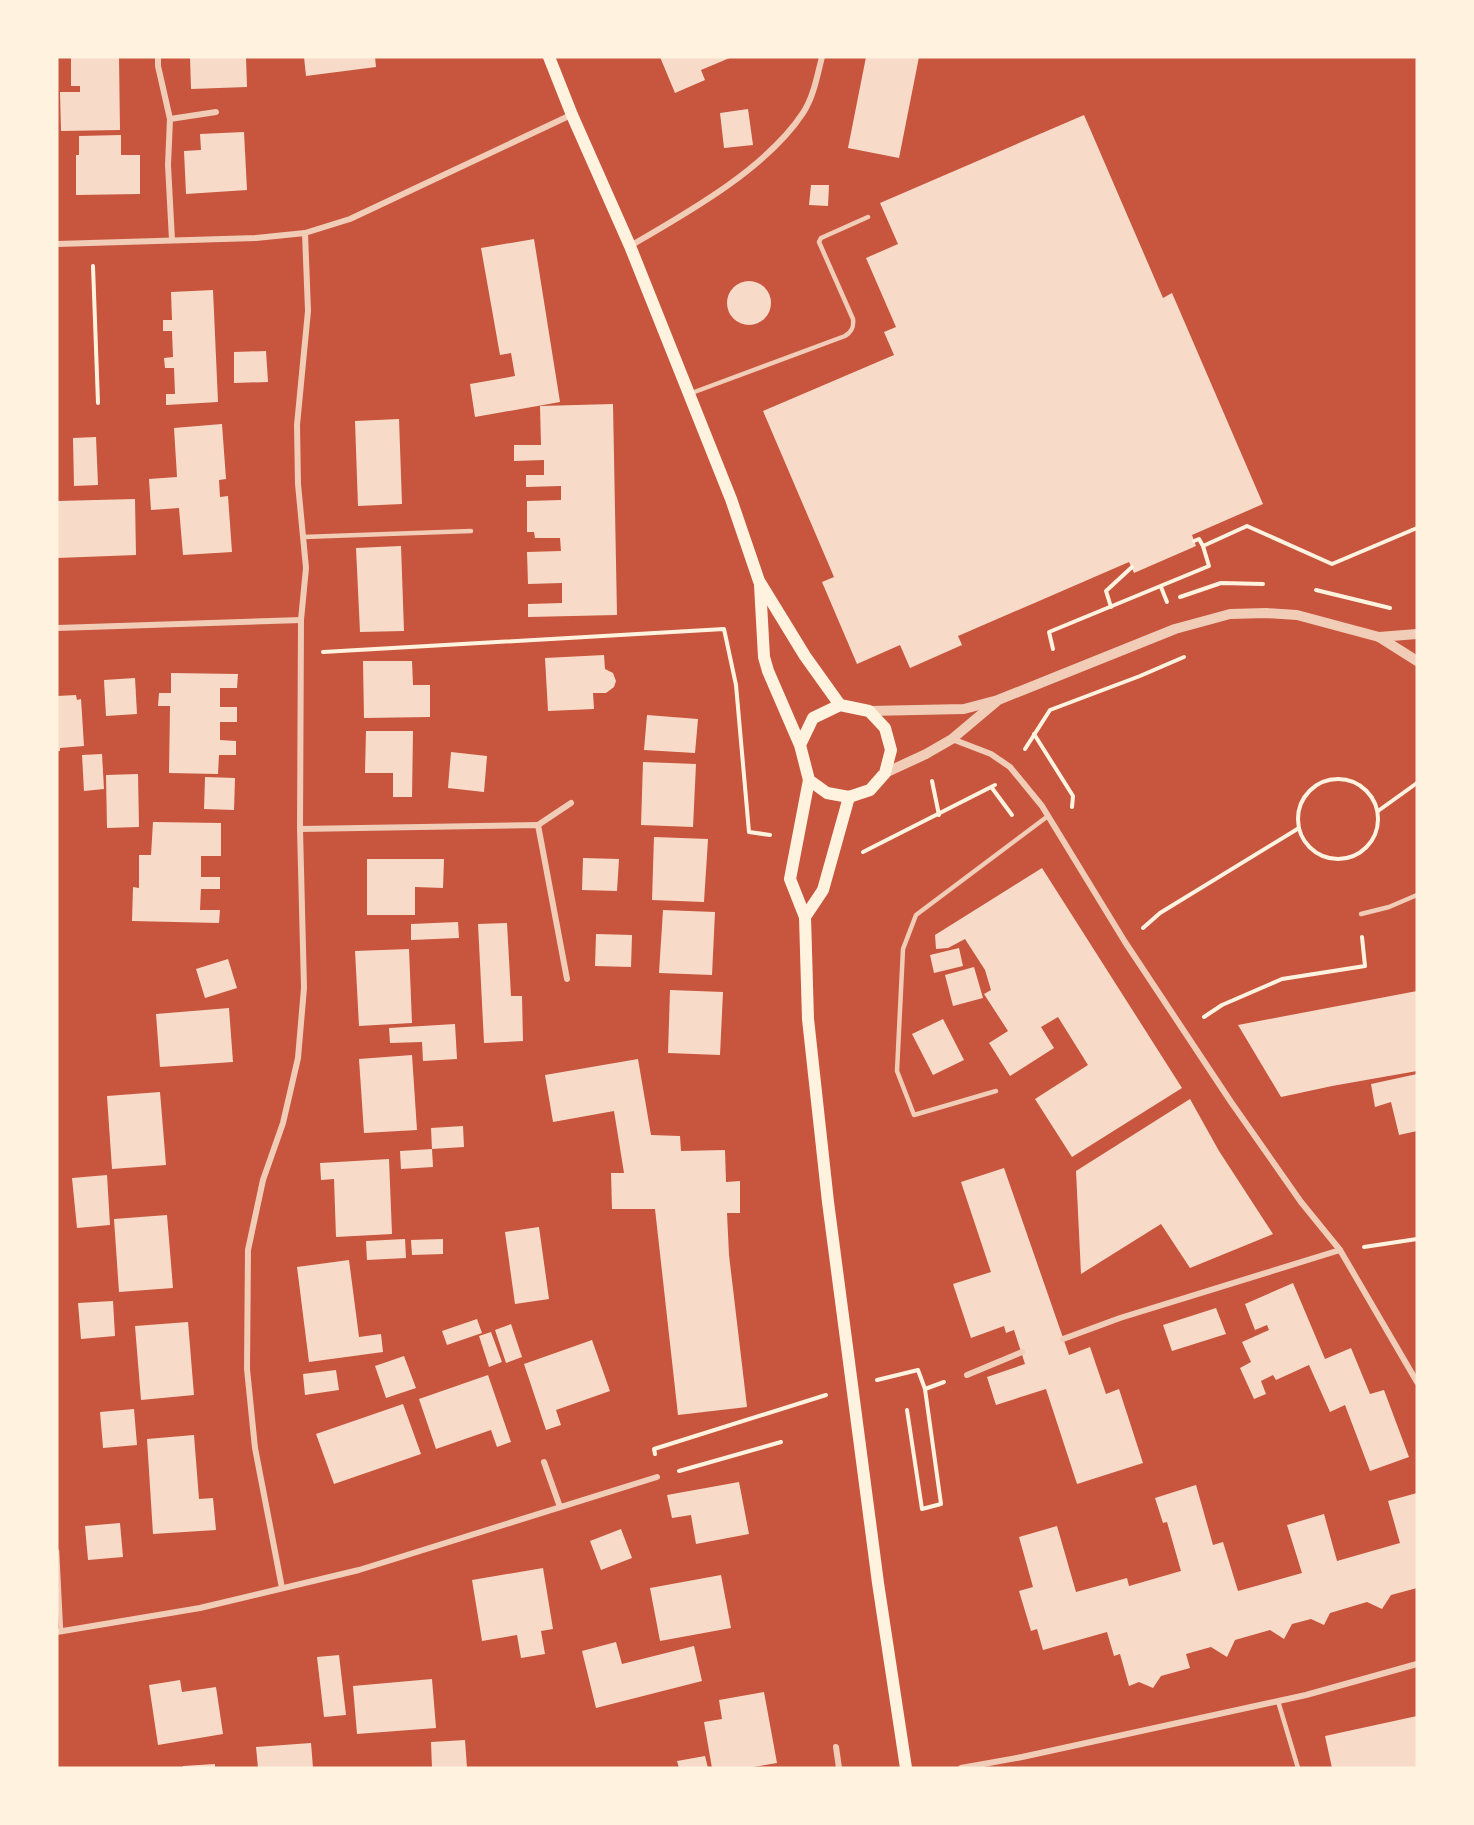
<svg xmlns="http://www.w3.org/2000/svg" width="1474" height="1825" font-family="'Sofia Sans Condensed',sans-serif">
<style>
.building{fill:#f7dbc8}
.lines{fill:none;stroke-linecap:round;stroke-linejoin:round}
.path{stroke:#fff3e0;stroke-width:4}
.service{stroke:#f1ccb7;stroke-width:4.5}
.minor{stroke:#f1ccb7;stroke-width:6}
.tertiary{stroke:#f1ccb7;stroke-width:10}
.secondary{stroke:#fff3e0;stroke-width:12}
</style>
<rect width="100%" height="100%" fill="#c8553d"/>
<g class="building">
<polygon points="71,57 119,57 120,130 61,131 60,92 80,92 80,86 71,86"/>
<polygon points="190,57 246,57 247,87 191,89"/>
<polygon points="304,57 375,57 376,67 306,76"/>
<polygon points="660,57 732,57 701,70 705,80 675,93"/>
<polygon points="866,57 919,57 899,158 848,148"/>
<polygon points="748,109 753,145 724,148 720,113"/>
<polygon points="1084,115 1163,298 1172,293 1263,504 1192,535 1196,546 1134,573 1129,562 958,636 962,645 910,668 900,645 857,664 822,582 834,577 763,411 894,355 884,332 896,327 866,258 898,244 880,203"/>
<polygon points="244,132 247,190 186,194 184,151 201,150 200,134"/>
<polygon points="121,135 121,155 140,155 140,194 76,195 76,155 79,155 79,136"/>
<polygon points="811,185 829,185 828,206 809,205"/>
<polygon points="534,239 560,402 475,417 470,384 515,376 511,353 500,355 481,248"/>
<circle cx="749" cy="303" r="22"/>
<polygon points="213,290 218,402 166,405 166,394 175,394 174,368 165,368 164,358 173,357 172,331 163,331 163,320 172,320 171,292"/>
<polygon points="266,351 268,382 234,383 234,352"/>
<polygon points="613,404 617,615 528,617 528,604 562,603 562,583 528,584 527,552 561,551 560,538 535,538 534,532 527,532 527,501 561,500 561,486 526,487 526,475 544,475 544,460 514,461 514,445 541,445 540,406"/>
<polygon points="399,419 402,504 358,506 355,421"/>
<polygon points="222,424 226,479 219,480 220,497 228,496 232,552 183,555 179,508 151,510 149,479 177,477 174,428"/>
<polygon points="96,437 98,485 74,486 73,438"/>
<polygon points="135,499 136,555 57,558 57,501"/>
<polygon points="401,546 404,631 360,632 356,548"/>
<polygon points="604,655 605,669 613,673 616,681 614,687 606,693 593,693 594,709 548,711 545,658"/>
<polygon points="363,661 412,661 413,685 430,685 430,717 364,718"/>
<polygon points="171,673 238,674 237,688 220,688 220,707 237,707 237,722 220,722 220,740 236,741 236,755 219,755 218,774 169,773 170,706 158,706 159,693 171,693"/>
<polygon points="135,678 137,714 106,716 104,680"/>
<polygon points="76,695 77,700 81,699 84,746 60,748 60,751 57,751 57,696"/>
<polygon points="647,715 698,719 695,753 644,750"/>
<polygon points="366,731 413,731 412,797 393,797 393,773 365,773"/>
<polygon points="451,752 487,756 484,792 448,788"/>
<polygon points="102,754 104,789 84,791 82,755"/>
<polygon points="643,762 696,764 693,827 641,825"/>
<polygon points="138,774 139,827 107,828 106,775"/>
<polygon points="205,777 235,778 234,810 204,809"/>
<polygon points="153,822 221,823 221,856 201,856 201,877 220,877 220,889 201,889 200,910 220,910 219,923 132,921 133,887 139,888 139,855 151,855"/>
<polygon points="654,837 708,839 704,902 652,900"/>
<polygon points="583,858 619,859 617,891 582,890"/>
<polygon points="367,859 444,859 443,888 415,887 415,915 367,915"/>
<polygon points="1042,868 1182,1088 1072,1157 1035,1099 1088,1065 1058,1017 1041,1027 1054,1048 1010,1076 989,1043 1008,1031 984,994 991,990 985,970 965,939 948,948 936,949 935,935"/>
<polygon points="663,910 715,912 712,975 659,973"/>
<polygon points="458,922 459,938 411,940 411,924"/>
<polygon points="507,923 511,996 522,996 523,1041 484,1043 478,924"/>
<polygon points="596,934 632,935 631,967 595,966"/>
<polygon points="959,948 963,966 934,973 930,955"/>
<polygon points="409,949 412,1023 359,1026 355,951"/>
<polygon points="228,959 237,988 205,998 196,969"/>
<polygon points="974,967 983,998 953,1006 945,975"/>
<polygon points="670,990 723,992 720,1055 668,1053"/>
<polygon points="1417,991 1417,1071 1332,1086 1281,1097 1238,1025"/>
<polygon points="229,1008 233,1062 160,1067 156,1014"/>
<polygon points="943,1019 964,1060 933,1075 912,1034"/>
<polygon points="455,1024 457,1059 423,1061 422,1042 390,1043 389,1028"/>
<polygon points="412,1055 417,1130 364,1133 359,1059"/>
<polygon points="638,1059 651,1135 680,1136 681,1151 725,1150 726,1182 740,1181 740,1213 727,1213 729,1255 747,1407 678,1415 655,1209 612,1209 611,1173 624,1173 614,1111 553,1122 545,1075"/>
<polygon points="1417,1074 1417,1131 1399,1135 1391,1102 1375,1107 1371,1084"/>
<polygon points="160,1092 166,1165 112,1169 107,1096"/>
<polygon points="1190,1099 1219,1151 1273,1234 1190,1268 1161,1224 1081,1274 1076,1171"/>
<polygon points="463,1126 464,1147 432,1149 431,1128"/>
<polygon points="432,1149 433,1167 401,1169 400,1151"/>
<polygon points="389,1159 392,1234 336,1237 334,1179 321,1180 320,1163"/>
<polygon points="1004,1168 1069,1355 1090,1347 1106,1394 1119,1389 1143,1463 1077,1484 1046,1389 996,1405 987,1377 1025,1364 1014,1330 1006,1333 1004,1326 971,1338 953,1284 991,1272 961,1182"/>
<polygon points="107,1175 110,1225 77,1228 72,1178"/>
<polygon points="167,1215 173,1288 119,1292 114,1219"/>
<polygon points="539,1227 549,1299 515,1304 505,1232"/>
<polygon points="405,1239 406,1258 367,1260 366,1241"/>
<polygon points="443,1239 443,1254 412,1255 411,1240"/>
<polygon points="349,1260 359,1337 381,1334 383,1352 309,1362 297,1267"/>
<polygon points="1293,1283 1325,1359 1351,1348 1370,1394 1384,1390 1409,1457 1370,1471 1345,1405 1330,1412 1309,1365 1276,1380 1273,1375 1261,1381 1266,1394 1254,1399 1240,1368 1251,1362 1242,1342 1269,1330 1267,1325 1255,1330 1245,1304"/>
<polygon points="113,1301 115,1336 81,1339 78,1303"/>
<polygon points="1216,1308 1226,1334 1172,1351 1163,1325"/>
<polygon points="477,1319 482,1333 447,1345 442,1331"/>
<polygon points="188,1322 194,1395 141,1400 135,1326"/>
<polygon points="511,1324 522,1357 506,1363 495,1330"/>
<polygon points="491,1332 502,1362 489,1367 479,1336"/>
<polygon points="592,1340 610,1391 556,1410 561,1425 546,1430 524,1364"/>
<polygon points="404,1356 416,1388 386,1398 375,1366"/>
<polygon points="336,1370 339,1390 305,1395 303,1374"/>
<polygon points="488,1375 511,1442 497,1447 491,1430 436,1449 419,1399"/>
<polygon points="403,1404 421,1454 334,1484 316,1434"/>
<polygon points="134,1409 137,1445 103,1448 100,1412"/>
<polygon points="194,1435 199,1499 213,1498 216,1530 153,1534 147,1439"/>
<polygon points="739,1482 749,1534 696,1544 691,1515 672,1518 667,1495"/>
<polygon points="1196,1485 1213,1545 1223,1542 1238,1591 1302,1573 1287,1525 1324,1514 1337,1561 1400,1543 1388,1501 1417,1493 1417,1588 1391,1595 1382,1609 1367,1602 1330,1613 1324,1625 1311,1619 1292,1624 1284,1639 1270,1630 1235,1640 1227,1657 1211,1647 1186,1654 1190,1668 1161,1676 1153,1688 1139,1682 1129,1686 1120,1654 1114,1656 1107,1632 1043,1650 1037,1629 1031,1631 1019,1591 1033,1587 1019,1537 1057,1526 1076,1592 1127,1578 1129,1586 1181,1571 1167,1522 1163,1523 1155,1498"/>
<polygon points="120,1523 123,1557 88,1560 85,1526"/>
<polygon points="621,1529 632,1558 601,1570 590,1541"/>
<polygon points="543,1568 553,1629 541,1631 545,1654 521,1658 517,1635 482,1641 472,1580"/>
<polygon points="721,1575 731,1628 660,1641 650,1588"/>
<polygon points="616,1642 622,1664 694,1646 702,1681 596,1708 582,1651"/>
<polygon points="339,1655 346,1715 324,1717 317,1657"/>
<polygon points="432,1679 436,1728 357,1734 353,1686"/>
<polygon points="180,1680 182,1692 216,1687 223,1734 158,1745 149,1685"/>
<polygon points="764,1692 777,1763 747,1768 712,1768 704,1722 722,1719 719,1700"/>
<polygon points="1417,1716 1417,1768 1332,1768 1325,1736"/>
<polygon points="465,1740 467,1768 432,1768 431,1742"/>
<polygon points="311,1743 313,1768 258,1768 256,1747"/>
<polygon points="705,1756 708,1768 679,1768 677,1761"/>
<polygon points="215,1764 215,1768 183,1768 183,1766"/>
</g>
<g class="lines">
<g class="path">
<polyline points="93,266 98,403"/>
<polyline points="1194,541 1199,539 1203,546 1247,526 1332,564 1417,528"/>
<polyline points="1161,587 1167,602"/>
<polyline points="1316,590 1390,608"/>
<polyline points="1180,597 1221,583 1263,584"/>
<polyline points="1111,607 1106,591 1132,567"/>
<polyline points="1053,649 1049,632 1209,566 1203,546"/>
<polyline points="323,652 724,629 736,685 749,832 770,835"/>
<polyline points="1034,734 1073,796 1072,807"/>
<polyline points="1025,749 1050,710 1140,676 1184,657"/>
<circle cx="1338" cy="819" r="40"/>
<polyline points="932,781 939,815"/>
<polyline points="992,788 1012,815"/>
<polyline points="1378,811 1417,783"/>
<polyline points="863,852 995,785"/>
<polyline points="1143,928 1160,913 1299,828"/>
<polyline points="1204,1017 1222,1005 1282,979 1365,966 1362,937"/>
<polyline points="1364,1247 1417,1239"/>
<polyline points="877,1380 918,1370 925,1389 941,1504 922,1509 907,1410"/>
<polyline points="925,1389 944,1382"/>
<polyline points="655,1454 654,1449 826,1395"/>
<polyline points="679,1471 781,1442"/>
</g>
<g class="service">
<path d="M689 394 845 336C852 332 854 327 853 319L819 242 821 238 868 217"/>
<polyline points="303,537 471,531"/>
<polyline points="1361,914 1389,907 1417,895"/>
<polyline points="996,1091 914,1115 897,1071 903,949 916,915 1048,816"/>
<polyline points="57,1551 61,1631"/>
<polyline points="1278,1701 1298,1768"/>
</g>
<g class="minor">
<polyline points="158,57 158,66 170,119 168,165 172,240"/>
<polyline points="170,119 216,112"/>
<polyline points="57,244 256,238 305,233 350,219 571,115"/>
<path d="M630 246C687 213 766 169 803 113 814 96 817 76 822 57"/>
<polyline points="57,628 301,620"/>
<polyline points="952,739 991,754 1010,767 1042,806 1125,942 1231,1102 1301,1202 1340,1250 1417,1382"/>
<polyline points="538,825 571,803"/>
<polyline points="300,829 538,825 567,979"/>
<polyline points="1063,1339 1120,1318 1340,1250"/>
<polyline points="967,1375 1022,1352"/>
<polyline points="544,1462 560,1507"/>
<polyline points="282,1588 255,1448 247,1369 248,1250 263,1180 283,1123 298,1058 304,988 300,829 301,620 306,568 298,484 297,425 308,311 305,233"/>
<polyline points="57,1632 200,1608 359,1570 657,1477"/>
<polyline points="836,1747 839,1768"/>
<polyline points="961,1768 1022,1757 1306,1695 1417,1664"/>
</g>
<g class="tertiary">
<polyline points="1379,637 1417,661"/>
<polyline points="869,711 964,709 998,700 1175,629 1230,614 1266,613 1297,615 1379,637 1417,634"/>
<polyline points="885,773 926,754 952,739 996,702"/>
</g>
<g class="secondary">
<polyline points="549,57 572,115 630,246 731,499 759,581 805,656 840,705"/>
<polyline points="760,585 764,657 768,671 800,745 809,780 827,793 849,797 870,790 885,773 891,750 885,728 869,711 840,705 813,718 800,745"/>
<polyline points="809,780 790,879 805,917 808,1019 828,1202 878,1583 906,1768"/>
<polyline points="805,917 823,890 849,797"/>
</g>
</g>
<rect width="1474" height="1825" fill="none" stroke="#fff3e0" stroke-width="117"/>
</svg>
